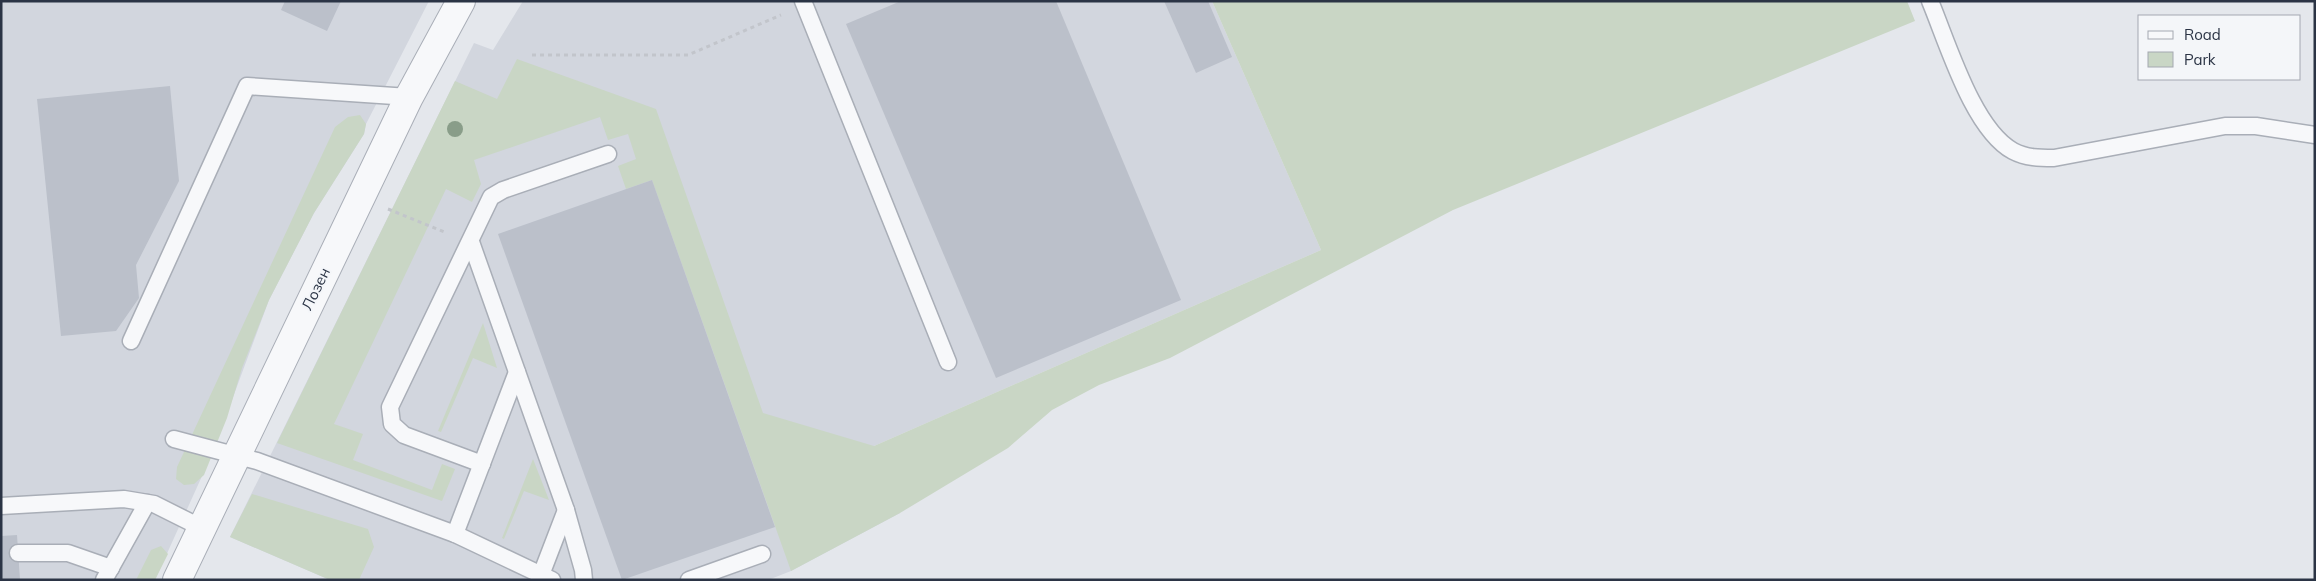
<svg xmlns="http://www.w3.org/2000/svg" width="2316" height="581" font-family="Mulish,sans-serif">
<style>
.built{fill:#d2d6de}
.green{fill:#c9d6c5}
.building{fill:#bbc0ca}
.lines{fill:none;stroke-linecap:round;stroke-linejoin:round}
.service-casing{stroke:#a9aeb7;stroke-width:19}
.tertiary-casing{stroke:#a9aeb7;stroke-width:30}
.path{stroke:#c2c5cb;stroke-width:3;stroke-dasharray:4 4;stroke-linecap:butt}
.service{stroke:#f7f8fa;stroke-width:16}
.tertiary{stroke:#f7f8fa;stroke-width:28}
.tree{fill:#899d89}
.labels{text-anchor:middle;stroke-width:4;stroke-linejoin:round;paint-order:stroke}
.street-label{font-size:15px;fill:#2b3445;stroke:#f4f6f9}
</style>
<rect width="100%" height="100%" fill="#e4e7ec"/>
<g class="built">
<polygon points="1,1 429,1 366,124 364,134 314,213 269,300 212,454 155,580 1,580"/>
<polygon points="523,1 1212,1 1321,250 874,446 900,513 791,571 768,580 330,580 230,537 474,43 493,50"/>
</g>
<g class="green">
<polygon points="1212,1 1907,1 1915,21 1453,210 1170,358 1099,385 1052,410 1008,448 900,513 791,571 652,180 626,189 618,166 636,159 628,134 608,140 600,117 474,160 481,184 472,202 446,189 334,424 363,434 353,460 432,490 442,464 455,469 442,501 277,443 455,81 497,99 517,59 656,109 763,413 874,446 1321,250"/>
<polygon points="360,115 366,124 364,134 314,213 269,300 242,368 227,418 204,475 194,484 184,485 176,479 177,467 335,127 348,117"/>
<polygon points="483,323 497,368 473,358 441,432 438,431"/>
<polygon points="533,459 549,500 524,491 504,539 502,538"/>
<polygon points="252,494 368,529 374,547 359,580 330,580 230,537"/>
<polygon points="161,546 168,554 155,580 136,580 151,550"/>
</g>
<g class="building">
<polygon points="285,1 341,1 327,31 281,10"/>
<polygon points="901,1 1056,1 1181,300 996,378 846,24"/>
<polygon points="1164,1 1208,1 1232,57 1196,73"/>
<polygon points="170,86 179,181 136,265 139,298 116,331 61,336 37,99"/>
<polygon points="652,180 775,527 622,580 498,234"/>
<polygon points="17,535 20,580 1,580 1,536"/>
</g>
<g class="lines">
<defs>
<g id="service">
<polyline points="803,1 948,362"/>
<path d="M1930 1C1948 44 1973 129 2013 151 2026 158 2040 158 2054 158L2225 126H2256L2315 135"/>
<polyline points="471,242 566,510 583,570 584,580"/>
<polyline points="131,341 247,86 409,97"/>
<polyline points="174,439 257,461 455,534 552,580"/>
<polyline points="482,464 404,435 392,424 390,407 491,197 503,190 608,154"/>
<polyline points="1,506 124,499 154,504 202,528"/>
<polyline points="455,534 517,372"/>
<polyline points="18,553 68,553 111,568"/>
<polyline points="541,575 566,510"/>
<polyline points="104,580 147,503"/>
<polyline points="689,580 762,554"/>
</g>
<polyline id="tertiary" points="177,580 409,97 461,1"/>
</defs>
<use href="#service" class="service-casing"/>
<use href="#tertiary" class="tertiary-casing"/>
<g class="path">
<polyline points="532,55 688,55 781,15"/>
<polyline points="388,209 447,233"/>
</g>
<use href="#service" class="service"/>
<use href="#tertiary" class="tertiary"/>
</g>
<circle class="tree" cx="455" cy="129" r="8"/>
<g class="labels">
<g class="street-label">
<text transform="translate(316 289) rotate(-64)" y="5">Лозен</text>
</g>
</g>
<rect width="2316" height="581" fill="none" stroke="#2b3445" stroke-width="5"/>
<rect x="2138" y="15" width="162" height="65" fill="#f4f6f9" stroke="#a4a8b1"/>
<rect x="2148" y="31" width="25" height="8" fill="#f7f8fa" stroke="#a4a8b1"/>
<text x="2184" y="40" font-size="15" fill="#2b3445">Road</text>
<rect x="2148" y="52" width="25" height="15" fill="#c9d6c5" stroke="#a4a8b1"/>
<text x="2184" y="65" font-size="15" fill="#2b3445">Park</text>
</svg>
